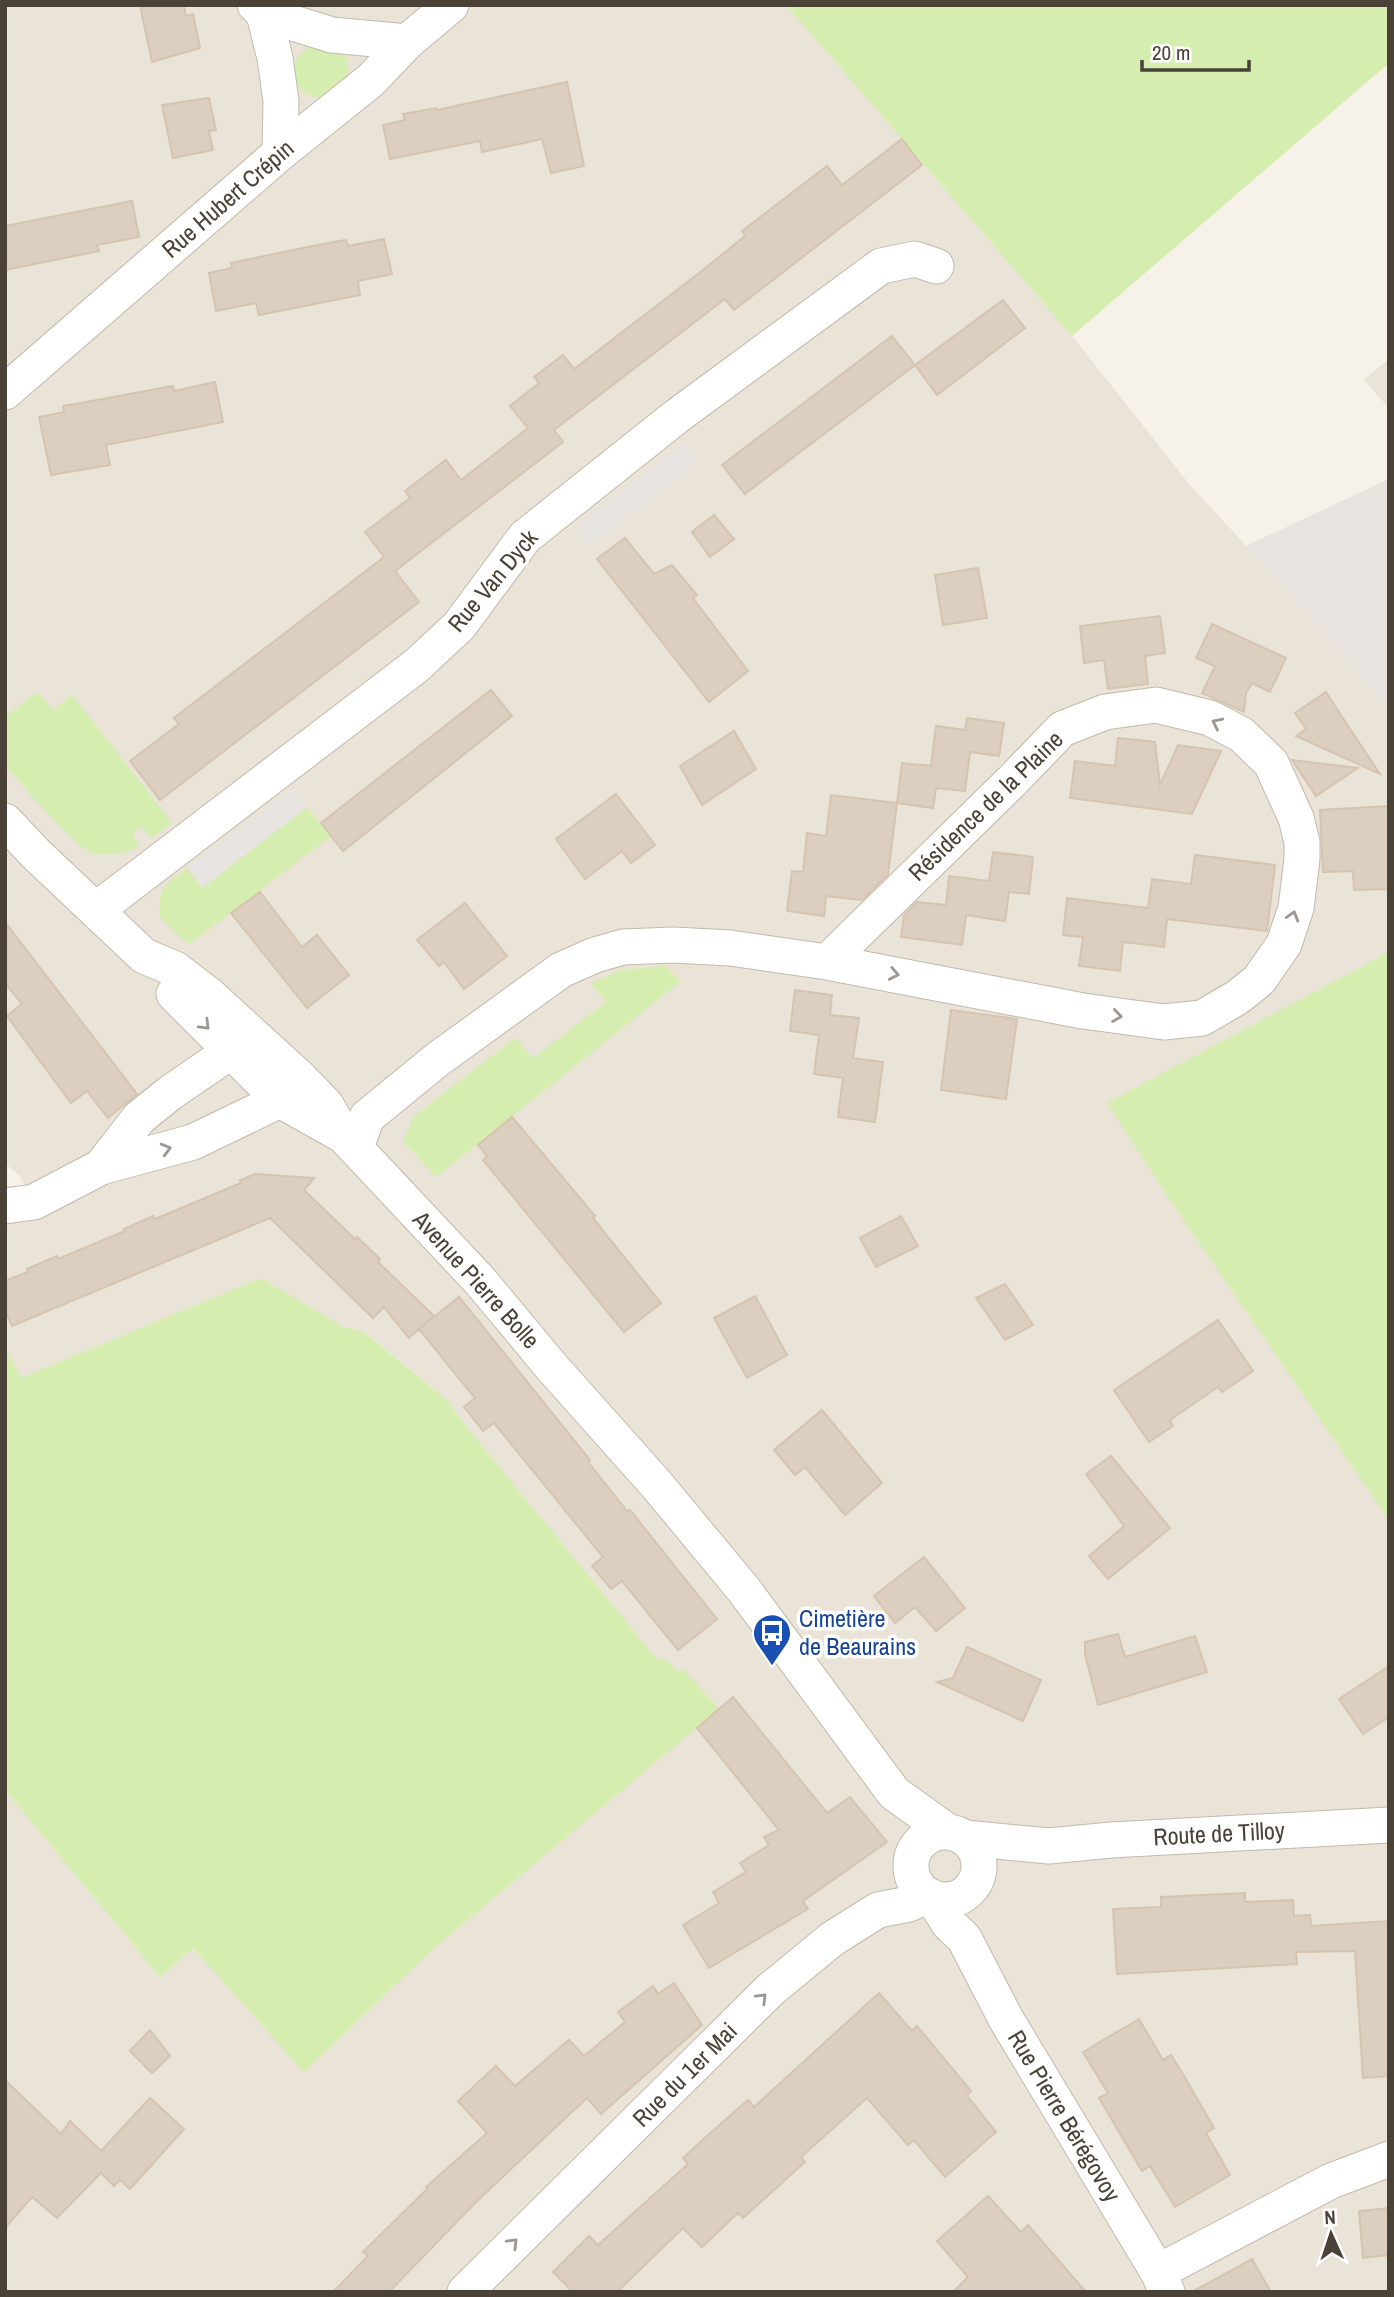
<svg xmlns="http://www.w3.org/2000/svg" width="1394" height="2297" font-family="'Archivo Narrow',sans-serif">
<style>
.residential{fill:#eae3d7}
.industrial{fill:#e8e3de}
.green{fill:#d5edaf}
.parking{fill:#e7e4e1}
.building{fill:#dccfc0;stroke:#d4c4b0;stroke-width:2}
.lines{fill:none;stroke-linecap:round;stroke-linejoin:round}
.minor-casing{stroke:#c2b9ab;stroke-width:37}
.minor{stroke:#fff;stroke-width:35}
.oneway{stroke:#9b9691}
.labels{text-anchor:middle;stroke-width:7;stroke-linejoin:round;paint-order:stroke}
.street-label{font-size:24px;fill:#4a4137;stroke:#fff}
.transit-label{font-size:24px;fill:#164399;stroke:#fff;text-anchor:start}
</style>
<rect width="100%" height="100%" fill="#f6f1e9"/>
<g class="residential">
<polygon points="5,5 786,5 1072,336 1190,485 1285,588 1389,710 1389,2292 5,2292 5,1790 159,1976 193,1948 304,2071 432,1950 719,1708 677,1672 667,1659 657,1659 469,1430 447,1400 365,1332 343,1328 261,1278 21,1378 5,1346 5,1206 34,1202 20,1176 5,1163"/>
<polygon points="1389,359 1389,408 1364,380"/>
</g>
<polygon class="industrial" points="1389,479 1389,710 1246,546"/>
<g class="green">
<polygon points="786,5 1389,5 1389,63 1072,336"/>
<path d="M319 43C341 51 351 53 348 79L323 99C285 94 284 54 319 43Z"/>
<path d="M39 693 53 710 72 695 172 823 151 838 142 826 132 834 139 846C126 854 106 857 91 852 75 847 20 782 5 766V717L31 696Z"/>
<path d="M307 807 331 836 190 944 181 938 160 917C158 885 164 887 187 868L202 888Z"/>
<polygon points="1389,952 1389,1520 1172,1203 1107,1103"/>
<polygon points="665,966 681,981 436,1177 403,1141 414,1116 515,1038 533,1058 606,1002 591,983 622,970"/>
<polygon points="261,1278 343,1327 364,1332 447,1400 469,1430 657,1659 667,1659 677,1671 683,1669 719,1709 432,1950 304,2072 193,1948 160,1977 5,1790 5,1346 21,1378"/>
</g>
<g class="parking">
<polygon points="684,443 699,462 589,547 574,528"/>
<polygon points="293,788 307,807 202,888 187,868"/>
</g>
<g class="building">
<polygon points="140,5 184,5 186,16 193,14 200,48 152,62"/>
<polygon points="567,82 584,166 551,173 542,139 482,152 480,141 390,159 383,125 405,120 403,114 436,108 437,110"/>
<polygon points="209,98 216,130 209,131 213,150 173,158 162,105"/>
<polygon points="902,139 922,165 734,310 725,299 554,430 563,442 395,571 419,602 160,800 130,761 179,724 174,718 384,557 365,532 410,498 405,491 446,460 461,480 528,428 510,406 539,383 534,377 563,355 574,369 703,270 745,236 742,231 827,166 842,185"/>
<polygon points="132,201 139,237 97,245 99,251 5,270 5,226"/>
<polygon points="384,239 392,274 358,281 360,295 259,315 256,303 216,311 209,273 232,268 231,263 312,246 346,240 348,246"/>
<polygon points="1003,300 1025,328 937,395 915,365"/>
<polygon points="892,336 915,365 745,494 722,465"/>
<polygon points="215,382 223,422 106,445 110,465 51,475 39,417 64,412 63,406 81,403 173,386 174,391"/>
<polygon points="714,515 734,539 710,557 692,532"/>
<polygon points="625,538 654,574 672,565 697,595 693,598 748,671 709,702 597,559"/>
<polygon points="978,568 987,618 943,625 935,575"/>
<polygon points="1160,616 1165,653 1145,656 1148,684 1108,689 1104,660 1084,663 1080,626"/>
<polygon points="1212,624 1286,658 1270,692 1252,683 1246,693 1244,712 1202,693 1215,666 1196,658"/>
<polygon points="491,690 512,716 343,851 321,823"/>
<polygon points="1326,692 1348,726 1380,774 1296,736 1306,729 1295,713"/>
<polygon points="967,718 1004,723 999,756 970,752 965,791 936,788 933,808 897,803 888,874 862,900 826,896 824,916 787,911 792,871 803,872 807,833 826,836 831,795 897,803 902,763 931,766 936,726 965,730"/>
<polygon points="734,731 756,769 702,805 680,766"/>
<polygon points="1118,738 1155,742 1160,785 1178,745 1221,751 1192,814 1070,798 1075,761 1115,766"/>
<polygon points="1292,760 1358,768 1316,796"/>
<polygon points="616,794 655,845 631,863 622,851 585,879 556,839"/>
<polygon points="1389,806 1389,889 1354,890 1353,871 1323,872 1320,810"/>
<polygon points="993,852 1033,857 1029,894 1009,892 1005,921 966,915 962,945 901,937 904,915 917,902 946,905 949,876 989,881"/>
<polygon points="1195,855 1275,865 1267,931 1167,919 1164,947 1123,942 1120,971 1079,966 1083,937 1063,935 1067,898 1148,908 1152,879 1191,884"/>
<polygon points="260,892 302,947 317,935 349,975 307,1008 231,913"/>
<polygon points="465,903 507,956 464,989 444,962 439,966 417,940"/>
<polygon points="5,922 137,1094 108,1118 87,1091 71,1103 7,1016 22,1004 5,983"/>
<polygon points="795,990 832,995 830,1015 859,1018 853,1058 883,1062 875,1122 838,1117 843,1078 814,1074 819,1035 790,1031"/>
<polygon points="951,1010 1017,1019 1006,1099 941,1090"/>
<polygon points="512,1117 595,1216 593,1218 661,1303 624,1332 483,1160 487,1156 478,1145"/>
<polygon points="255,1174 314,1178 304,1190 355,1239 357,1237 380,1259 378,1262 434,1316 421,1327 459,1297 590,1460 588,1462 627,1511 630,1510 717,1619 678,1650 622,1581 611,1589 592,1566 603,1557 494,1423 483,1431 464,1407 475,1398 419,1329 409,1338 384,1307 373,1318 270,1218 12,1326 5,1310 5,1281 28,1272 27,1269 57,1256 58,1259 125,1231 124,1229 153,1216 155,1219 241,1183 240,1180"/>
<polygon points="901,1216 918,1246 876,1267 860,1238"/>
<polygon points="1005,1284 1033,1325 1005,1340 976,1298"/>
<polygon points="755,1296 787,1355 747,1378 714,1318"/>
<polygon points="1218,1320 1253,1371 1222,1392 1218,1387 1170,1420 1173,1426 1149,1442 1114,1390"/>
<polygon points="822,1410 882,1483 845,1515 805,1467 795,1475 774,1450"/>
<polygon points="1111,1456 1170,1528 1108,1579 1089,1556 1124,1526 1086,1474"/>
<polygon points="924,1557 965,1608 936,1631 915,1607 895,1623 874,1596"/>
<polygon points="1118,1634 1125,1657 1195,1636 1207,1672 1098,1705 1085,1654 1085,1642"/>
<polygon points="967,1647 1041,1680 1023,1721 937,1682 953,1678"/>
<polygon points="1389,1666 1389,1717 1363,1734 1339,1699"/>
<polygon points="733,1697 827,1813 850,1797 887,1842 803,1901 808,1909 709,1968 683,1925 719,1903 713,1892 746,1872 740,1863 769,1845 764,1837 779,1830 697,1728"/>
<polygon points="1245,1893 1245,1902 1293,1900 1294,1916 1310,1915 1311,1926 1389,1921 1389,2076 1363,2078 1355,1951 1296,1952 1297,1964 1117,1974 1113,1909 1161,1907 1161,1897"/>
<polygon points="674,1983 702,2025 601,2114 587,2098 477,2201 389,2292 333,2292 368,2256 363,2252 428,2188 426,2187 487,2133 458,2101 496,2066 515,2086 569,2040 584,2056 625,2022 618,2012 653,1986 658,1994"/>
<polygon points="879,1993 912,2031 917,2026 971,2091 967,2096 996,2132 945,2177 914,2140 908,2145 867,2098 801,2157 805,2162 743,2218 738,2213 702,2247 683,2228 617,2292 573,2292 553,2272 589,2236 598,2245 688,2164 683,2158 708,2135 748,2100 754,2107"/>
<polygon points="1139,2019 1163,2060 1171,2055 1184,2076 1214,2128 1206,2133 1230,2175 1175,2207 1150,2166 1142,2171 1099,2098 1108,2093 1083,2052"/>
<polygon points="150,2030 170,2056 152,2073 130,2051"/>
<polygon points="5,2080 61,2134 70,2121 101,2151 150,2098 184,2129 130,2189 120,2180 114,2186 101,2173 57,2218 32,2197 5,2228"/>
<polygon points="988,2196 1021,2232 1028,2225 1086,2292 953,2292 968,2277 937,2241"/>
<polygon points="1389,2208 1389,2255 1363,2258 1359,2211"/>
<polygon points="1252,2259 1271,2292 1192,2292"/>
</g>
<g class="lines">
<defs>
<g id="minor">
<polyline points="255,5 264,14 332,35 407,42"/>
<polyline points="264,14 275,58 281,101 280,153"/>
<polyline points="5,392 280,153 371,80 407,42 451,5"/>
<polyline points="5,821 36,854 144,956 175,969 209,995 302,1080 326,1105 343,1135 481,1282 550,1365 656,1484 744,1590 894,1793 947,1831"/>
<polyline points="96,910 416,666 459,626 525,537 677,416 881,266 915,259 936,266"/>
<polyline points="174,994 280,1100 339,1133"/>
<polyline points="356,1147 367,1117 438,1059 561,970 595,955 623,947 673,945 730,948 827,962 1083,1011 1164,1022 1202,1018 1238,997 1259,980 1284,944 1296,908 1302,859 1302,842 1296,818 1271,763 1242,735 1210,718 1156,705 1105,712 1062,729 1014,779 827,962"/>
<polyline points="101,1167 193,1142 280,1100 295,1086"/>
<polyline points="5,1206 34,1202 101,1167 139,1118 170,1093 253,1036"/>
<circle cx="945" cy="1866" r="34"/>
<polyline points="965,1838 1049,1846 1111,1840 1389,1825"/>
<polyline points="932,1897 949,1924 964,1938 1006,2019 1158,2272 1167,2292"/>
<polyline points="1158,2272 1331,2181 1389,2159"/>
<polyline points="465,2292 770,1990 832,1939 878,1910 909,1904 928,1895"/>
</g>
</defs>
<use href="#minor" class="minor-casing"/>
<use href="#minor" class="minor"/>
</g>
<defs><path id="oneway-chevron" d="M-2-3.5L2.5 0L-2 3.5" fill="none" stroke-width="1.6" stroke-linecap="round" stroke-linejoin="round" transform="scale(1.75)"/></defs>
<g class="oneway">
<use href="#oneway-chevron" transform="translate(1217 723) rotate(-154)"/>
<use href="#oneway-chevron" transform="translate(1293 916) rotate(-73)"/>
<use href="#oneway-chevron" transform="translate(894 974) rotate(11)"/>
<use href="#oneway-chevron" transform="translate(1117 1016) rotate(8)"/>
<use href="#oneway-chevron" transform="translate(205 1025) rotate(45)"/>
<use href="#oneway-chevron" transform="translate(166 1149) rotate(-15)"/>
<use href="#oneway-chevron" transform="translate(762 1998) rotate(-45)"/>
<use href="#oneway-chevron" transform="translate(513 2243) rotate(-45)"/>
</g>
<defs>
<symbol id="bus-pin" viewBox="-11 -11 22 30"><path d="M0 17L-7.5 6A9.5 9.5 0 1 1 7.5 6Z" fill="#1a4fb4" stroke="#fff"/><path d="M-5-6H5V4H4V6H2V4H-2V6H-4V4H-5ZM-3.5-4V0h7V-4ZM-3.5 1.2v1.5H-2V1.2ZM2 1.2v1.5H3.5V1.2Z" fill="#fff"/></symbol>
</defs>
<g fill-rule="evenodd">
<use href="#bus-pin" x="750" y="1611" width="44" height="60"/>
</g>
<g class="labels">
<g class="street-label">
<text transform="translate(228 199) rotate(-41)" y="8">Rue Hubert Crépin</text>
<text transform="translate(493 581) rotate(-50)" y="8">Rue Van Dyck</text>
<text transform="translate(986 806) rotate(-44)" y="8">Résidence de la Plaine</text>
<text transform="translate(476 1280) rotate(48)" y="8">Avenue Pierre Bolle</text>
<text transform="translate(1219 1834) rotate(-3)" y="8">Route de Tilloy</text>
<text transform="translate(685 2075) rotate(-45)" y="8">Rue du 1er Mai</text>
<text transform="translate(1064 2116) rotate(59)" y="8">Rue Pierre Bérégovoy</text>
</g>
<g class="transit-label">
<text x="799" y="1627">Cimetière<tspan x="799" dy="28">de Beaurains</tspan></text>
</g>
</g>
<rect width="1394" height="2297" fill="none" stroke="#4a4137" stroke-width="14"/>
<g transform="translate(1331 2234) rotate(357)" stroke="#ffffff" stroke-width="5" paint-order="stroke">
<path d="M0-5L12 26L0 18L-12 26Z" fill="#4a4137"/>
<text y="-10" font-size="19" font-weight="bold" text-anchor="middle" fill="#4a4137">N</text>
</g>
<path d="M1142 60v10h107v-10" fill="none" stroke="#4a4137" stroke-width="3.5"/>
<text x="1152" y="60" font-size="21" fill="#4a4137" stroke="#ffffff" stroke-width="5" paint-order="stroke">20 m</text>
</svg>
